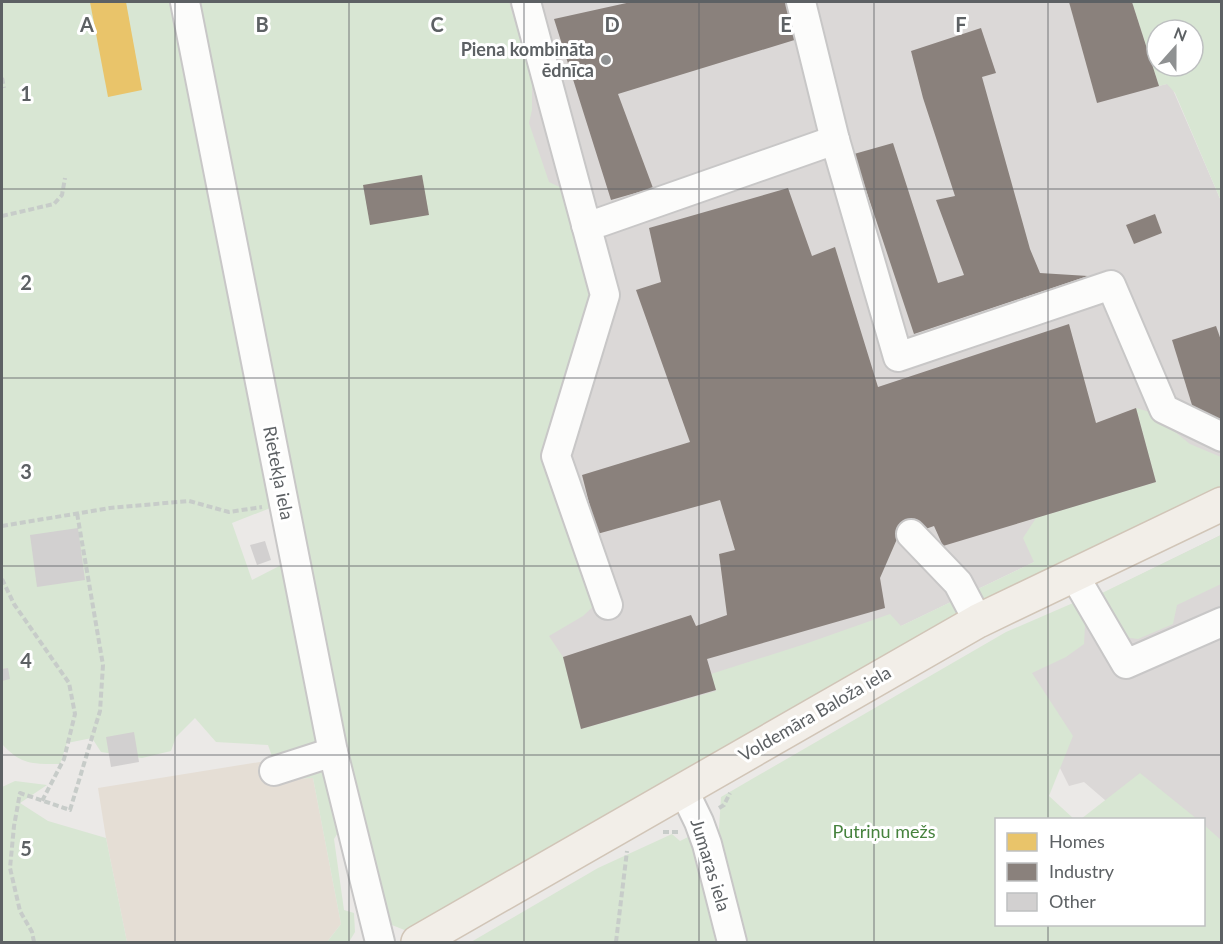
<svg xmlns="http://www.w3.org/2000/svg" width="1223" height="944" font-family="Lato,sans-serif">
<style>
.commercial{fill:#e5ded5}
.industrial{fill:#dbd8d7}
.green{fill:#d8e6d3;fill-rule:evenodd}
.homes{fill:#e9c46a}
.industry{fill:#8a817c}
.building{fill:#d2d0d0}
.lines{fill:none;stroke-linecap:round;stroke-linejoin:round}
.minor-casing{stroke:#c8c7c7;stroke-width:32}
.major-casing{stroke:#d1c5b7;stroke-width:36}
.path{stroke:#c7ccc9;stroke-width:4;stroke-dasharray:6 3;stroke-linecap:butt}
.minor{stroke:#fcfcfb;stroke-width:28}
.major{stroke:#f2eee8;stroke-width:33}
.grid{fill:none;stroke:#5d6164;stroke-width:1.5;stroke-opacity:0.55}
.poi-dot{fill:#8f9192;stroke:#fff;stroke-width:2}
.labels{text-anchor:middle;stroke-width:6;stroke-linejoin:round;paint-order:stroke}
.poi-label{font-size:18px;font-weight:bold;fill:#5d6164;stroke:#fff;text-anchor:end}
.street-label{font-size:18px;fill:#5d6164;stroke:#fff}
.park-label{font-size:18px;fill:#46823d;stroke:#fff}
.grid-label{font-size:20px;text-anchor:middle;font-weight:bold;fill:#5d6164;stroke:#fff;stroke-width:6;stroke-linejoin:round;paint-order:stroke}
</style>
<rect width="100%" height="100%" fill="#ebe9e7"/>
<polygon class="commercial" points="272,760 280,779 313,778 341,924 327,942 127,942 106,838 98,788"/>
<g class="industrial">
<polygon points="318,2 1132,2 1159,86 1170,83 1221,201 1221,472 789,680 427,913"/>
<polygon points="1221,535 1221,900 1204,884 1204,820 1127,819 1084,782 1069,786 1052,752 959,664"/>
</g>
<g class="green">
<path d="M2 2H174L278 505 232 523 252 580 289 561 341 828 334 839 344 910 354 913 355 932 349 942H327L341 924 313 778 280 779 268 745 216 742 195 718 176 737 171 751 142 758 101 752 92 738 67 743 60 764C33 764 21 765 2 744Z"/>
<polygon points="193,2 509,2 532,79 532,110 529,123 549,182 572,193 593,262 588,303 552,455 602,598 583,616 549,636 563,657 581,729 716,691 711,674 805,644 890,614 901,626 957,599 961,608 958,617 412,933 392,925 382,913 344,751"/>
<path d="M1132 2H1221V201L1175 93 1167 84 1159 86ZM1157 30H1193V66H1157Z"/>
<path d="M1136 408 1150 412 1190 444 1221 457V489L993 599C984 599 980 598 976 590L1034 562 1023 538 1036 518 1156 482Z"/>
<polygon points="1221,535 1221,584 1177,605 1173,624 1138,639 1123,637 1100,594"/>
<polygon points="1080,600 1085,626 1084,644 1066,657 1032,673 1073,736 1049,796 1074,819 996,820 996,924 1204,924 1204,825 1221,840 1221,942 747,942 718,845 721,797 1006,632"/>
<polygon points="1140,773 1197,819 1081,819"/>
<polygon points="15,781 47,785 20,803 48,821 106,838 127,942 2,942 2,787"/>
<polygon points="672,834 680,841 690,836 700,861 720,942 471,942 598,868"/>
</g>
<polygon class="homes" points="90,2 126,2 142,90 108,97"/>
<g class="industry">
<polygon points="631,2 789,2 801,38 618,94 653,188 611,200 554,19"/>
<polygon points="1069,2 1132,2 1159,86 1097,103"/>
<polygon points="981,28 996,73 982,77 1030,249 1040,273 1088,276 914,334 854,154 893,143 938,283 964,275 936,200 955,196 923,98 911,51"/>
<polygon points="422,175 429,215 370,225 363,185"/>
<polygon points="788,188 812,256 835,247 878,387 1069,324 1096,423 1136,408 1156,482 943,546 934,526 897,539 880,578 885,608 707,659 716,690 581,729 563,657 691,615 696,626 727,615 719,554 735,550 720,500 597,534 582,475 690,442 636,290 661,282 649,228"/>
<polygon points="1155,214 1162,233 1134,244 1126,225"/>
<polygon points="1216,326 1222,343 1222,424 1200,431 1172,340"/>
</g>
<g class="building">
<polygon points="78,528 85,580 37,587 30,535"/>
<polygon points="265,541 271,560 257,565 250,545"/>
<polygon points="8,668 10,679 2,681 2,669"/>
<polygon points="134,732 139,762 111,767 106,737"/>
</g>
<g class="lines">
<defs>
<g id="minor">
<polyline points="185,2 333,752 380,942"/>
<polyline points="526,2 605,295 556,456 608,605"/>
<polyline points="801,2 835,140 898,357 1111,285 1164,409 1222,437"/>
<polyline points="586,225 601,222 835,140"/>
<polyline points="911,534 958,583 978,621"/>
<polyline points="1074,575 1126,664 1222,622"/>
<polyline points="274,771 333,752"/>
<polyline points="683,789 699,822 707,844 732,942"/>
</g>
<polyline id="major" points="418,942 978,621 1222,504"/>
</defs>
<use href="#minor" class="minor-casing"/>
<use href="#major" class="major-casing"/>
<g class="path">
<polyline points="2,78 4,88"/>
<polyline points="2,216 54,204 62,195 65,178"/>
<polyline points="2,526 110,508 189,501 229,512 262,507"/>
<polyline points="2,579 14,604 69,683 75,714 64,759 42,801"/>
<polyline points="719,808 724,805 730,793"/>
<polyline points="663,832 679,832"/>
<polyline points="34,942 32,932 20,911 10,868 14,826 20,793 70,810 100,711 103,665 77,513"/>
<polyline points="616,942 627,851"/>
</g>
<use href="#minor" class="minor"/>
<use href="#major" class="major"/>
</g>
<path class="grid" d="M175 2V942M349 2V942M524 2V942M699 2V942M874 2V942M1048 2V820M2 189H1222M2 378H1222M2 566H1222M2 755H1222M1048 924V942"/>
<circle class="poi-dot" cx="606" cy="60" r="6"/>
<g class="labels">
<g class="poi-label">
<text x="594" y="56">Piena kombināta<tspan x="594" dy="21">ēdnīca</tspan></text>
</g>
<g class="street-label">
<text transform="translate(278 473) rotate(79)" y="6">Rietekļa iela</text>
<text transform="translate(815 714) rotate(-30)" y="6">Voldemāra Baloža iela</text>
<text transform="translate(710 865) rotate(73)" y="6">Jumaras iela</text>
</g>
<g class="park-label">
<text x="884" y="838">Putriņu mežs</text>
</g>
</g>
<g class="grid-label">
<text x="87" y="32">A</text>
<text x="262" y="32">B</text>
<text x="437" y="32">C</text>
<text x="612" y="32">D</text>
<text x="786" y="32">E</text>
<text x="961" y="32">F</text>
<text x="26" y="101">1</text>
<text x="26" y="290">2</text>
<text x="26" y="479">3</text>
<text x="26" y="668">4</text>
<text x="26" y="856">5</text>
</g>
<rect width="1223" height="944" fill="none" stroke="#5d6164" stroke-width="6"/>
<rect x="995" y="818" width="210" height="108" fill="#ffffff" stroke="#bec0c1" stroke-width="1.5"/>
<rect x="1007" y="833" width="30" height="18" fill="#e9c46a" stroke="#bec0c1" stroke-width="1.5"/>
<text x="1049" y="848" font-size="18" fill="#5d6164">Homes</text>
<rect x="1007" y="863" width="30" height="18" fill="#8a817c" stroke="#bec0c1" stroke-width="1.5"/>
<text x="1049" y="878" font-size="18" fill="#5d6164">Industry</text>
<rect x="1007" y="893" width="30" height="18" fill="#d2d0d0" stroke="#bec0c1" stroke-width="1.5"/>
<text x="1049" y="908" font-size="18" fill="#5d6164">Other</text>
<g transform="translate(1175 48) rotate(21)"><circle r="28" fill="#ffffff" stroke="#bec0c1" stroke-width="1.5"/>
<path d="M0-4.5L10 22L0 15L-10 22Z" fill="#8f9192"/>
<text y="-9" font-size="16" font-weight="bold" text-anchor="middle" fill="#5d6164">N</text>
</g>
</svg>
